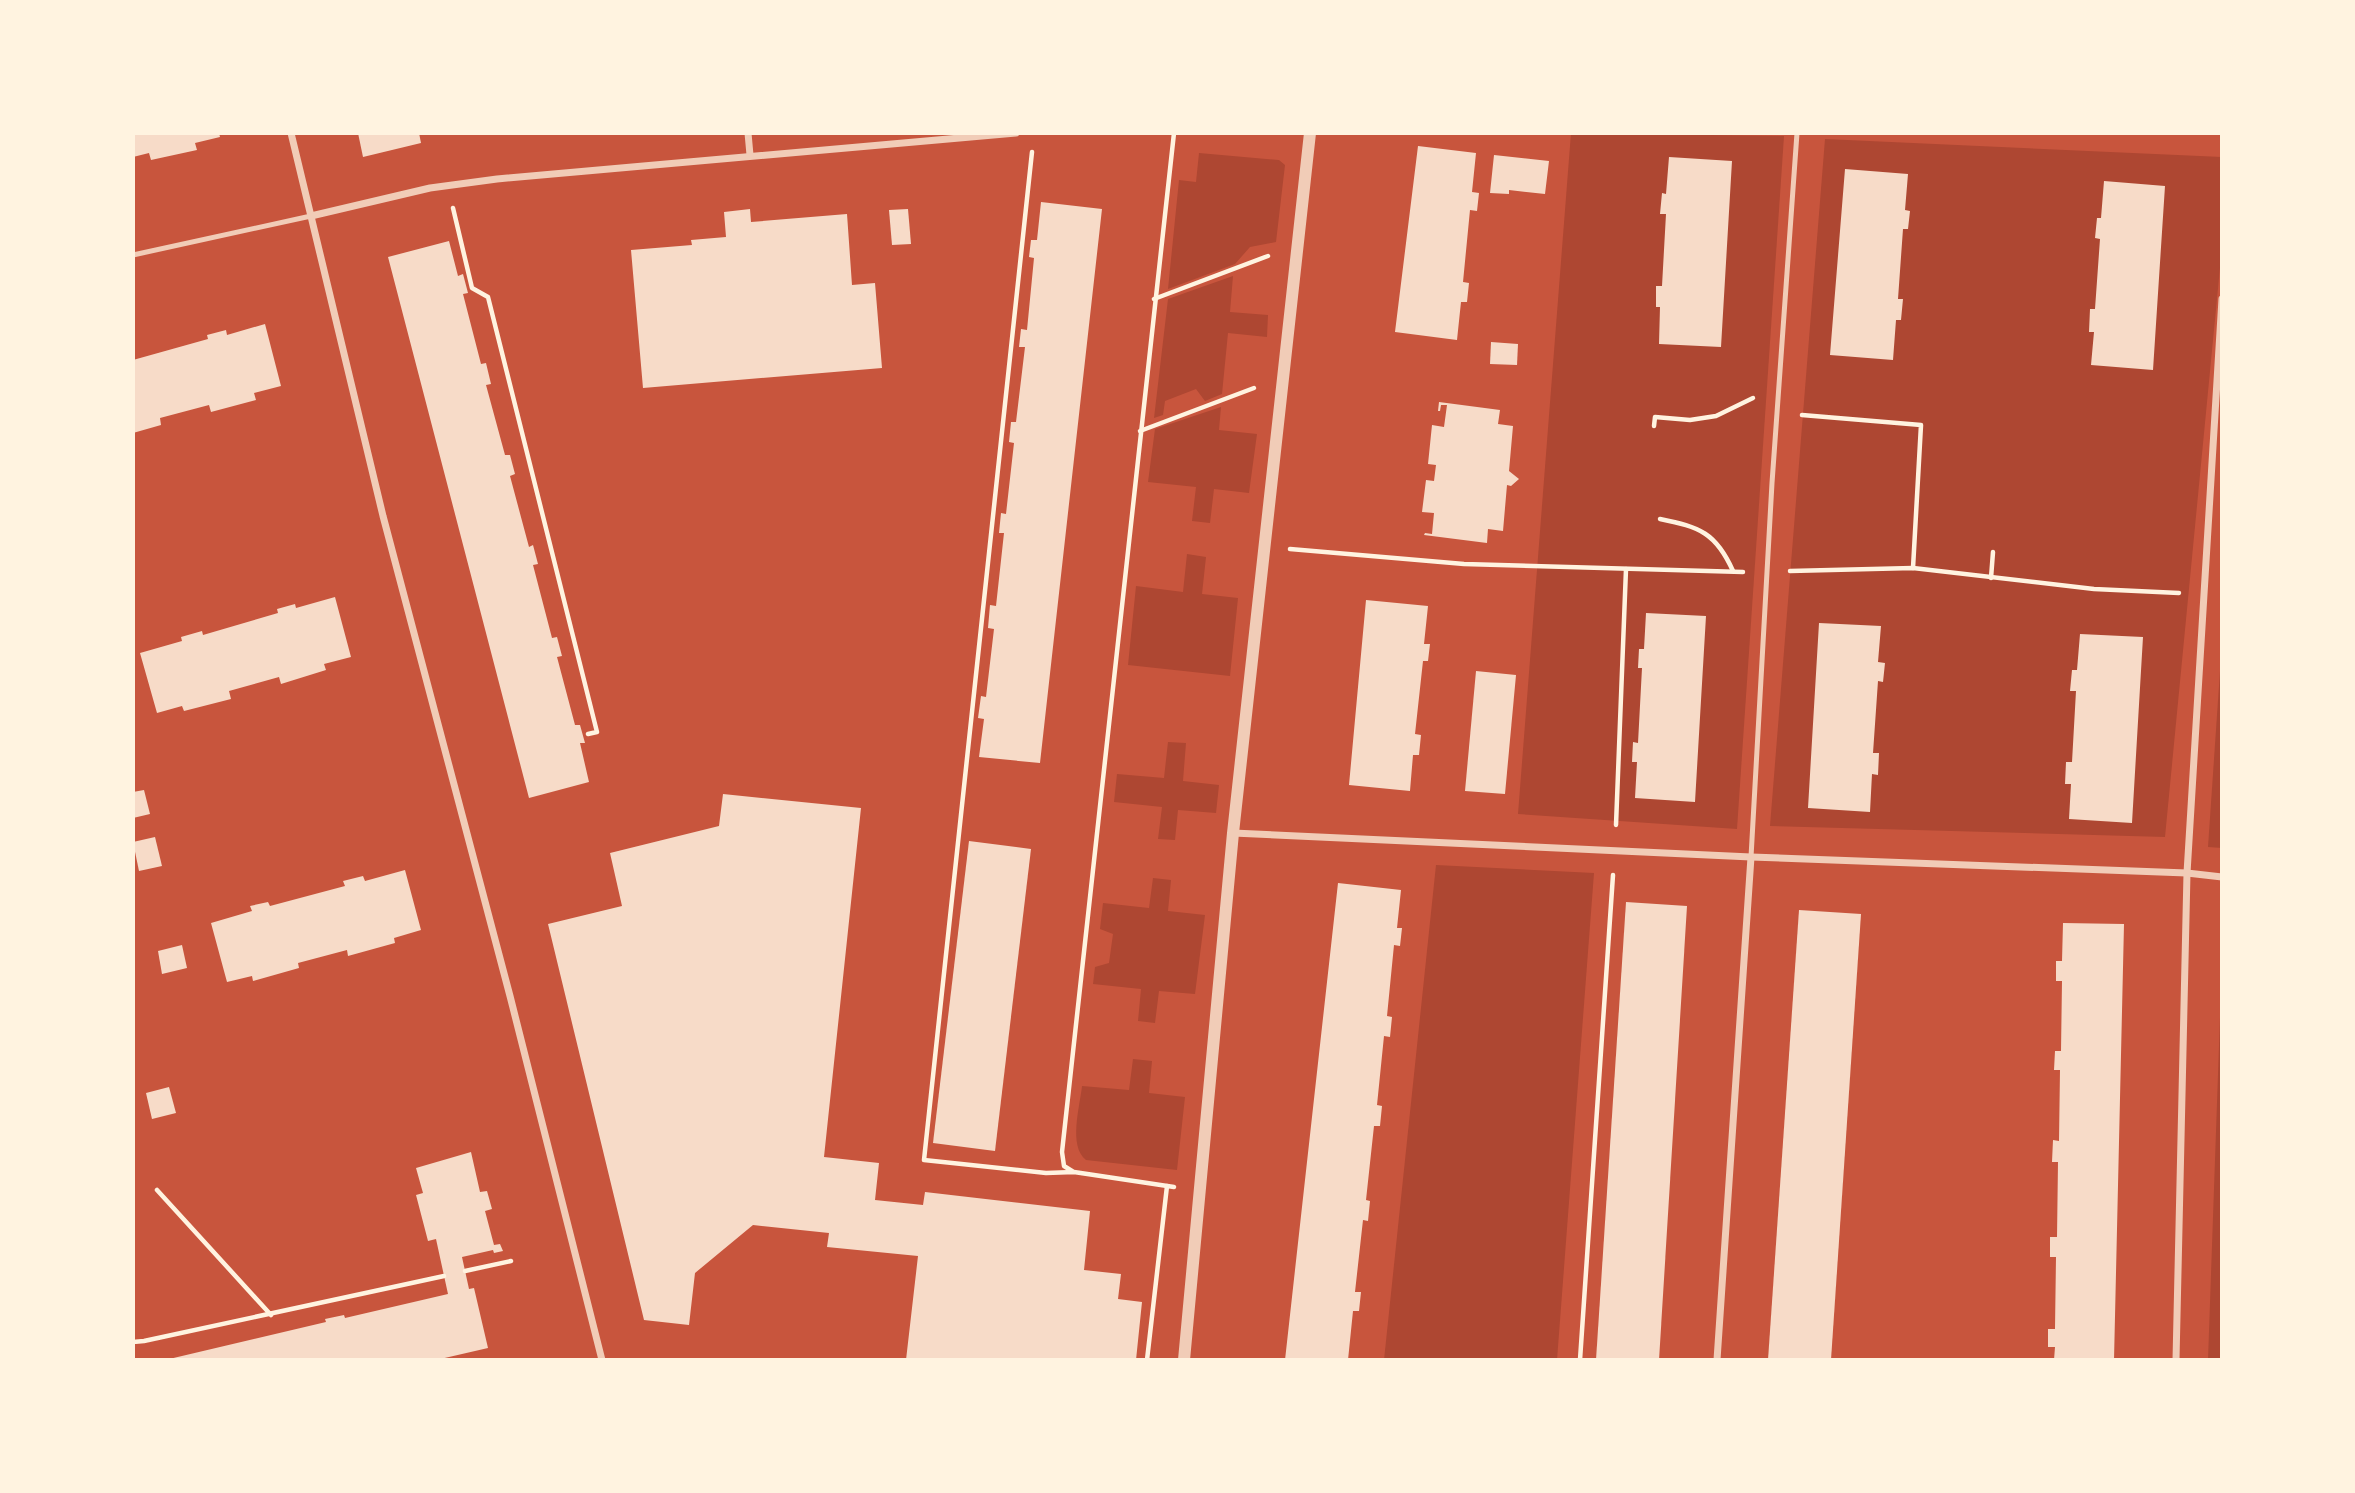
<svg xmlns="http://www.w3.org/2000/svg" width="2355" height="1493" font-family="Overpass,sans-serif">
<style>
.green{fill:#ae4732}
.building{fill:#f7dbc8}
.lines{fill:none;stroke-linecap:round;stroke-linejoin:round}
.path{stroke:#fff3e0;stroke-width:4.5}
.service{stroke:#f1ccb7;stroke-width:5}
.minor{stroke:#f1ccb7;stroke-width:7}
.tertiary{stroke:#f1ccb7;stroke-width:12}
</style>
<rect width="100%" height="100%" fill="#c8553d"/>
<g class="green">
<polygon points="1571,133 1784,136 1737,829 1518,814"/>
<polygon points="1825,139 2222,157 2222,247 2165,837 1770,826"/>
<polygon points="1199,153 1279,160 1285,165 1276,242 1250,247 1235,264 1168,289 1179,180 1196,182"/>
<polygon points="1233,276 1230,312 1268,315 1267,337 1228,333 1222,394 1205,401 1196,389 1165,401 1163,415 1154,418 1168,299"/>
<polygon points="1221,407 1219,430 1257,434 1249,493 1214,489 1210,523 1192,521 1196,487 1148,482 1155,429"/>
<polygon points="1187,554 1206,557 1202,594 1238,598 1230,676 1128,665 1136,586 1183,592"/>
<polygon points="2222,642 2222,848 2208,847"/>
<polygon points="1168,742 1186,743 1183,781 1219,785 1216,813 1178,810 1175,840 1158,839 1162,807 1114,802 1117,774 1164,778"/>
<polygon points="1436,865 1594,873 1557,1360 1384,1360"/>
<polygon points="1153,878 1171,880 1168,911 1205,915 1195,994 1159,991 1155,1023 1138,1021 1141,989 1093,984 1095,967 1109,963 1113,934 1100,929 1103,903 1149,908"/>
<polygon points="2222,960 2222,1360 2208,1360"/>
<path d="M1133 1059 1152 1061 1149 1093 1185 1097 1177 1170 1086 1160C1068 1146 1080 1106 1082 1086L1129 1090Z"/>
</g>
<g class="building">
<polygon points="133,133 219,133 220,137 195,143 197,150 151,160 149,153 133,157"/>
<polygon points="358,133 419,133 421,143 363,157"/>
<polygon points="1418,146 1476,153 1472,192 1479,193 1477,211 1470,210 1463,282 1469,283 1467,302 1461,302 1457,340 1395,332"/>
<polygon points="1494,155 1549,161 1545,194 1509,190 1509,194 1490,193"/>
<polygon points="1669,157 1732,161 1721,347 1659,344 1660,307 1656,307 1656,286 1662,286 1666,214 1660,214 1662,193 1666,194"/>
<polygon points="1845,169 1908,174 1905,210 1910,211 1908,229 1903,229 1898,299 1903,299 1901,320 1896,320 1893,360 1830,355"/>
<polygon points="2104,181 2165,186 2153,370 2091,365 2094,332 2089,332 2090,309 2095,309 2100,239 2095,238 2097,218 2101,218"/>
<polygon points="1041,202 1102,209 1040,763 979,757 984,719 978,718 981,696 986,697 994,629 988,628 990,605 996,606 1004,533 999,533 1001,513 1006,514 1014,443 1009,442 1011,422 1016,422 1025,347 1019,347 1021,329 1027,330 1034,258 1029,257 1031,240 1037,240"/>
<polygon points="750,209 751,222 847,214 852,285 875,283 882,368 643,388 631,250 692,245 691,240 726,237 724,212"/>
<polygon points="908,209 911,244 892,245 889,210"/>
<polygon points="449,241 458,276 463,274 468,293 463,294 481,364 486,363 491,384 486,385 505,455 510,455 515,474 510,476 529,547 533,545 538,564 533,565 552,638 557,637 562,656 557,657 575,725 580,725 585,743 580,743 589,782 529,798 388,257"/>
<polygon points="265,324 281,386 254,393 256,400 211,412 209,405 160,418 161,425 133,433 133,360 208,339 207,335 226,330 227,335"/>
<polygon points="1491,342 1518,344 1517,365 1490,364"/>
<polygon points="1439,402 1500,410 1498,424 1513,426 1509,471 1519,479 1511,486 1507,485 1503,531 1488,529 1487,543 1424,535 1425,533 1432,534 1434,513 1422,512 1426,480 1434,481 1436,465 1428,464 1432,425 1444,427 1447,405 1441,405 1440,411 1438,411"/>
<polygon points="335,597 351,657 324,664 326,670 281,684 279,677 229,691 231,699 184,711 182,706 157,713 140,653 182,641 181,637 202,631 203,635 278,613 277,609 295,604 296,608"/>
<polygon points="1366,600 1428,606 1424,644 1430,644 1428,661 1423,661 1415,734 1421,735 1419,755 1413,755 1410,791 1349,785"/>
<polygon points="1646,613 1706,616 1695,802 1635,798 1637,762 1632,762 1633,742 1638,743 1642,668 1638,668 1639,649 1644,649"/>
<polygon points="1819,623 1881,626 1878,662 1885,663 1883,682 1878,681 1873,753 1879,753 1878,775 1872,774 1870,812 1808,808"/>
<polygon points="2080,634 2143,637 2132,823 2069,819 2071,784 2065,784 2066,762 2072,762 2076,691 2070,691 2072,670 2077,670"/>
<polygon points="1476,671 1516,675 1505,794 1465,791"/>
<polygon points="144,790 150,814 133,818 133,792"/>
<polygon points="723,794 861,808 824,1157 879,1163 875,1200 923,1205 925,1192 1090,1211 1084,1270 1121,1274 1118,1299 1142,1302 1136,1360 906,1360 918,1256 827,1247 829,1233 753,1225 695,1273 689,1325 644,1320 548,924 622,906 610,853 719,826"/>
<polygon points="155,837 162,866 139,871 133,842"/>
<polygon points="969,841 1031,849 995,1151 933,1143"/>
<polygon points="405,870 421,930 394,938 395,943 348,956 347,950 298,963 299,968 253,981 252,976 227,982 211,923 252,911 250,906 268,902 270,906 345,886 343,881 363,876 365,881"/>
<polygon points="1338,883 1401,890 1397,928 1402,928 1400,946 1394,945 1387,1016 1392,1017 1390,1037 1384,1036 1377,1105 1382,1106 1380,1126 1374,1126 1366,1200 1370,1201 1368,1221 1363,1220 1355,1292 1361,1292 1359,1311 1353,1311 1348,1360 1285,1360"/>
<polygon points="1626,902 1687,906 1659,1360 1596,1360"/>
<polygon points="1799,910 1861,914 1831,1360 1768,1360"/>
<polygon points="2063,923 2124,924 2114,1360 2054,1360 2055,1347 2048,1347 2048,1329 2055,1329 2056,1257 2050,1257 2050,1237 2057,1237 2058,1162 2052,1162 2053,1140 2059,1141 2060,1070 2054,1070 2055,1051 2061,1051 2062,981 2056,981 2056,961 2062,961"/>
<polygon points="182,945 187,968 162,974 158,951"/>
<polygon points="169,1087 176,1113 152,1119 146,1093"/>
<polygon points="471,1152 480,1192 487,1191 492,1209 485,1211 494,1245 500,1244 503,1251 494,1253 493,1250 462,1257 469,1289 474,1288 488,1348 436,1360 165,1360 326,1322 325,1319 344,1315 345,1318 448,1294 436,1239 428,1241 416,1195 423,1193 416,1168"/>
</g>
<g class="lines">
<g class="path">
<polyline points="1032,152 924,1160 1046,1173 1074,1172 1174,1187"/>
<polyline points="453,208 472,288 488,297 597,732 588,734"/>
<polyline points="1154,299 1268,256"/>
<polyline points="1802,415 1921,425 1913,568"/>
<polyline points="1654,426 1655,417 1690,420 1716,416 1753,398"/>
<polyline points="1140,431 1254,388"/>
<path d="M1660 519C1700 527 1716 533 1733 571"/>
<polyline points="1290,549 1464,564 1743,572"/>
<polyline points="1790,571 1913,568 2094,589 2179,593"/>
<polyline points="1991,578 1993,552"/>
<polyline points="1616,825 1626,569"/>
<polyline points="1072,1171 1064,1166 1062,1152 1174,133"/>
<polyline points="157,1190 271,1315"/>
<polyline points="465,1271 511,1261"/>
<polyline points="133,1342 144,1341 444,1276"/>
<polyline points="1147,1360 1167,1186"/>
<polyline points="1580,1360 1613,875"/>
</g>
<g class="service">
<polyline points="133,255 311,216"/>
<polyline points="1751,857 1772,483 1797,133"/>
</g>
<g class="minor">
<polyline points="291,133 383,516 510,996 602,1360"/>
<polyline points="748,133 750,155"/>
<polyline points="311,216 430,188 497,179 1016,133"/>
<polyline points="1233,833 1751,857 2187,873 2222,877"/>
<polyline points="1717,1360 1751,857"/>
<polyline points="2176,1360 2187,873 2222,299"/>
</g>
<polyline class="tertiary" points="1184,1360 1233,833 1310,133"/>
</g>
<rect width="2355" height="1493" fill="none" stroke="#fff3e0" stroke-width="270"/>
</svg>
